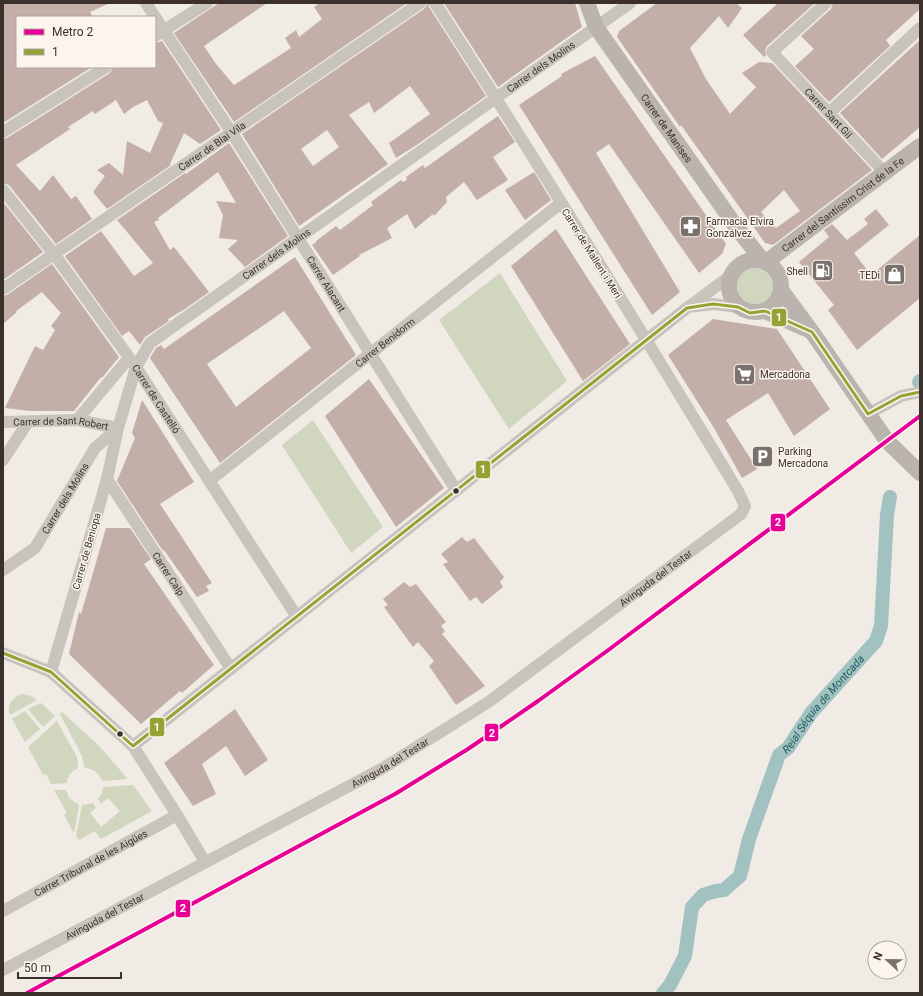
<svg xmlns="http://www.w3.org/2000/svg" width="923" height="996" font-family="Roboto,sans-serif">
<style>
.green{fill:#d1d6bf}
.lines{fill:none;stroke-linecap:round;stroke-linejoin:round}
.canal{stroke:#a1c2c1;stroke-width:14}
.building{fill:#c3afa7;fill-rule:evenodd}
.street{stroke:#c9c3be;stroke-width:12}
.secondary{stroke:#bab3ae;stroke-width:16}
.bus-1-casing{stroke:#fbf5ee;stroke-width:6}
.bus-1{stroke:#93a335;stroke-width:3}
.metro-1-casing{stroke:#fbf5ee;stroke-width:7}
.metro-1{stroke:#e70095;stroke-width:4}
.bus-dot{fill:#3b302b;stroke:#fbf5ee;stroke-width:1.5}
.labels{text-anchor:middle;stroke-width:3;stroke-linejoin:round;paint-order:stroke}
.street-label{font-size:10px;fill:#3b302b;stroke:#fbf5ee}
.poi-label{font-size:10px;fill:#3b302b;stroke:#fbf5ee;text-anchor:start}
.water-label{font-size:11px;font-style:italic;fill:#1f5a5e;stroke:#fbf5ee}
.line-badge{stroke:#fbf5ee;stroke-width:1.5}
.badge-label{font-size:11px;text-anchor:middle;font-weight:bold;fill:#fff}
</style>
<rect width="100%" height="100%" fill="#f0ebe5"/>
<g class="green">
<circle cx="755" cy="286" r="18"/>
<polygon points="500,273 567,381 509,429 439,320"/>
<polygon points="313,420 383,527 351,553 282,445"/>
<path d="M23 694 31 696 37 700 10 715C6 705 13 696 23 694Z"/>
<polygon points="41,703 55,716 43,727 28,709"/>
<polygon points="25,711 40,729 25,742 12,719"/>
<polygon points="62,712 100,747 128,779 103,781 95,771 84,767 82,756 60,714"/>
<path d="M57 721 77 757 78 768C72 771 67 775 67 783L51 784 46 774 43 775 28 747Z"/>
<polygon points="133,785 152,811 101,839 95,831 79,840 76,836 82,805 93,803 96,808 90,813 101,827 120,811 108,798 101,804 98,799 102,794 103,787"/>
<polygon points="54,790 66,790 69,798 79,805 74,833 64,815 67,813"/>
</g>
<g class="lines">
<g class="canal">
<polyline points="919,382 920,381"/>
<path id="s1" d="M663 993 670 985 685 956 692 907 703 895 716 891 724 890 740 876 749 839 779 755 788 748 811 713 876 641 881 626 887 515 890 497"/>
</g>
</g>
<g class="building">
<polygon points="3,3 110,3 90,12 93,17 17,17 17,67 92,67 3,123"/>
<polygon points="219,3 267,3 204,46 216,64 234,85 291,48 285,38 296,30 299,37 322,19 314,7 320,3 407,3 234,122 174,33"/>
<path d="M428 3 429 7 486 96 418 144 396 158 389 143 430 114 410 86 374 113 369 102 349 115 388 164 299 226 242 134 424 9ZM327 130 339 147 313 166 301 149Z"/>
<polygon points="444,3 575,3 582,27 498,87"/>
<path d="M657 3H736L742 8 728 28 719 16 690 48 706 79 730 114 756 87 742 73 759 62 772 63 872 170 773 245 765 243 681 125 680 127 617 37 619 31ZM784 190 800 211 776 228 761 212Z"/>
<polygon points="778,3 815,3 767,46 765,50 766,55 764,57 743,35"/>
<polygon points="833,3 920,3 920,9 886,40 890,46 829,102 795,66 814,49 801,36 831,9"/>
<polygon points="920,40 920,127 882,159 840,113"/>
<polygon points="162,41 221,130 200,144 184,133 170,164 171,165 107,209 93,192 105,176 97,170 109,163 123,175 127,141 150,153 163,123 158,121 147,100 133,107 124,114 116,100 95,114 93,111 68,127 70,129 16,165 40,191 53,175 71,199 76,196 92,219 56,244 9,185 3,183 3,139 7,138 110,73 113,67 155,67 155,43"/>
<polygon points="595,56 726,244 722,254 699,273 609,144 596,153 680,292 652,315 519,105 562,76 561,74"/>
<polygon points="498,116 515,142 493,157 508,180 477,200 464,182 446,197 447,202 434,216 433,214 415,229 407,214 387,228 392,238 359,255 360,256 333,275 312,245 316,242 316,241 336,226 340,230 373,205 371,202 401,180 403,182 407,180 406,177 423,165 425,168"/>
<polygon points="229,143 288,236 245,267 228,249 238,240 219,238 223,215 216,201 236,203 218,172 158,218 159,220 154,222 170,250 174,247 209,292 185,309 168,319 169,321 145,337 140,345 129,331 122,336 65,256 101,231 134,276 153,263 117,220 185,173 186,174"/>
<polygon points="534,172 551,200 525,220 505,190"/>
<polygon points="3,202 43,252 3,280"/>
<polygon points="876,209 889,225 854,253 871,275 920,235 920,298 857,350 828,310 834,305 799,262 829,237 824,230 832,224 847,240 868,224 864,219"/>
<polygon points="556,229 630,344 583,381 511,266"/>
<path d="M295 257 356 355 220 463 150 358 156 348 161 345 164 349ZM284 311 311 348 236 407 207 364Z"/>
<polygon points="52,264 119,357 102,378 101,377 74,411 30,411 5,408 35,346 43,350 55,330 51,326 61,313 42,292 16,311 17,312 3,324 3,296 7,295"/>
<polygon points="713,319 777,329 830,409 794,436 768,393 726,420 757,469 742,478 714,428 668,355"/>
<polygon points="369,379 444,488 396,527 325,416"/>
<polygon points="142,400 194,482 160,504 212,583 206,586 209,591 197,597 164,550 163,551 117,481 135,438 132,433"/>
<polygon points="106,528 130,528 151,559 144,564 214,665 182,693 180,691 141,724 69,654 79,612 81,614"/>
<polygon points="462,537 467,542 474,538 504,577 500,582 503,587 482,604 476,597 470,601 443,564 448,562 441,554"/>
<polygon points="404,582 410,587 416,584 446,622 441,626 445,631 442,634 485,686 456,705 429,666 434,661 418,642 413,647 384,607 388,605 383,599"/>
<polygon points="235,709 268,760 245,776 226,746 202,764 216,794 193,806 164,763"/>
</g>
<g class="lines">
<g class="street">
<polyline points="146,3 155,17"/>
<path id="s2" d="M826 3 772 52 885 173"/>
<path id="s3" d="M155 17 232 133 456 490"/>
<polyline points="155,36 207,3"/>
<polyline points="829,113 920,28"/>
<polyline points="3,132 106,67"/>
<path id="s4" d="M3 190 54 254 136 367 297 617"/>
<path id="s5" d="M3 289 420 3"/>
<polyline points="688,307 713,304 738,307"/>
<polyline points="868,414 901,396 920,392"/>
<polyline points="77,420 129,358"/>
<path id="s6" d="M3 422 77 420 118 428 107 479 51 672"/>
<polyline points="3,460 28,422"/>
<path id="s7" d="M107 479 231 669"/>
<path id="s8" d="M209 481 561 203"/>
<path id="s9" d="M3 570 35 548 95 448 118 428 136 367 150 343 630 3"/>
<polyline points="3,653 51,672 133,746 177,815 205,862"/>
<polyline points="133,746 687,308 730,276"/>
<path id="s10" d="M3 911 177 815"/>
<path id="s11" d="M3 970 383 768 490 701 741 514 745 506 738 491C639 327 539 164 435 3"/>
</g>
<g class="secondary">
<path id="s12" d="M587 3 596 27 737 228 762 260"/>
<circle cx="755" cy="286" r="26"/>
<path id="s13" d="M766 262 920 146"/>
<polyline points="781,290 812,332 887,441 920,473"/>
<polyline points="765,311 811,331"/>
</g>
<defs>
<polyline id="bus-1" points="3,653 51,672 133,746 687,308 713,304 738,307 750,313 765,311 812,332 868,414 901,396 920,392"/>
</defs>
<use href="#bus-1" class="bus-1-casing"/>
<use href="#bus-1" class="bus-1"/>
<defs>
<polyline id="metro-1" points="27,993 395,794 468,749 538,701 607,651 920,416"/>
</defs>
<use href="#metro-1" class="metro-1-casing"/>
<use href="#metro-1" class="metro-1"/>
</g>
<defs>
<symbol id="pharmacy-square" viewBox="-11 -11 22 22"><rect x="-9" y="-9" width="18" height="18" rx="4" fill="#7a716c" stroke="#fbf5ee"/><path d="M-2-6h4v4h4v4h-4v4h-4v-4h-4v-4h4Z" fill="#fff"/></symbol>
<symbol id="fuel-square" viewBox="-11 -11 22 22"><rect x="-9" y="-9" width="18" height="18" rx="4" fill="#7a716c" stroke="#fbf5ee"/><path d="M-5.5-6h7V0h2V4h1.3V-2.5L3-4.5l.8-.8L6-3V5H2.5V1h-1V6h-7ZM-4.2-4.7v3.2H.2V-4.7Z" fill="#fff"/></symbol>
<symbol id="shop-square" viewBox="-11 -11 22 22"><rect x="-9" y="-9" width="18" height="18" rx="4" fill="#7a716c" stroke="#fbf5ee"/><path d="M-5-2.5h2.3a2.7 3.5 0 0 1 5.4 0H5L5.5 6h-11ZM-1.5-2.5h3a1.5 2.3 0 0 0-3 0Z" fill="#fff"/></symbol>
<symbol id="supermarket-square" viewBox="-11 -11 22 22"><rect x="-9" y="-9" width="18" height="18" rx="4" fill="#7a716c" stroke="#fbf5ee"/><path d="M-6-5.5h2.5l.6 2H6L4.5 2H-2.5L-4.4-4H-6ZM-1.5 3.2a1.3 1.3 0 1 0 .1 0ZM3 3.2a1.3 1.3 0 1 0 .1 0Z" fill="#fff"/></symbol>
<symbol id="parking-square" viewBox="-11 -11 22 22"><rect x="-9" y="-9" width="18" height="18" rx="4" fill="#7a716c" stroke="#fbf5ee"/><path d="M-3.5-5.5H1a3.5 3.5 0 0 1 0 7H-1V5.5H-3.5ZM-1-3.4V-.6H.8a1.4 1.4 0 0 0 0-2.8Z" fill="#fff"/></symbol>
</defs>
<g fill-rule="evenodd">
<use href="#pharmacy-square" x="678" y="214" width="25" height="25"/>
<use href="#fuel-square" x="810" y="258" width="25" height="25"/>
<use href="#shop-square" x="882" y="262" width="25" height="25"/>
<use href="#supermarket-square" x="732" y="362" width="25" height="25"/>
<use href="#parking-square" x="750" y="444" width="25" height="25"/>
</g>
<g class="bus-dot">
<circle cx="456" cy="491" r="3.5"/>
<circle cx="120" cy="734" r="3.5"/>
</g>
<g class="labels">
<g class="street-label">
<text dy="4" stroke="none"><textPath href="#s9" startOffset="756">Carrer dels Molins</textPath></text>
<text dy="4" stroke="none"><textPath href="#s2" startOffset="156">Carrer Sant Gil</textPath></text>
<text dy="4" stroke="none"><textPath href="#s12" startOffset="149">Carrer de Manises</textPath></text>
<text dy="4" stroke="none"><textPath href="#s5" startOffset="253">Carrer de Blai Vila</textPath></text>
<text dy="4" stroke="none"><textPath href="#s13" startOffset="96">Carrer del Santíssim Crist de la Fe</textPath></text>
<text dy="4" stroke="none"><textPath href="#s9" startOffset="432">Carrer dels Molins</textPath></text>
<text transform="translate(592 253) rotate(58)" y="4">Carrer de Mallent i Meri</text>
<text dy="4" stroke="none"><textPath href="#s3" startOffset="317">Carrer Alacant</textPath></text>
<text dy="4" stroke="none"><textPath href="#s8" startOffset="224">Carrer Benidorm</textPath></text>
<text dy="4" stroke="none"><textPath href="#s4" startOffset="259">Carrer de Castelló</textPath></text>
<text dy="4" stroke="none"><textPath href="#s6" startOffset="58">Carrer de Sant Robert</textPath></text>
<text dy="4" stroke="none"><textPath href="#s9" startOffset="97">Carrer dels Molins</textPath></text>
<text transform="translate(86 551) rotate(-74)" y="4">Carrer de Beniopa</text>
<text dy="4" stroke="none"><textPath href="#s7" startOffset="113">Carrer Calp</textPath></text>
<text dy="4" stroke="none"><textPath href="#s11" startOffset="763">Avinguda del Testar</textPath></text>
<text dy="4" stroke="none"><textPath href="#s11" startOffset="439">Avinguda del Testar</textPath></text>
<text dy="4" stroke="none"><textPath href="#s10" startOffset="100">Carrer Tribunal de les Aigües</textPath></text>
<text dy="4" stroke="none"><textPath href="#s11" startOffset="115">Avinguda del Testar</textPath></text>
</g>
<g class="poi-label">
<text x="706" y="225">Farmacia Elvira<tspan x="706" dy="12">Gonzálvez</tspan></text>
<text x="808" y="275" text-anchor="end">Shell</text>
<text x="880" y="279" text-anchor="end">TEDi</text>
<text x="760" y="378">Mercadona</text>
<text x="778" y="455">Parking<tspan x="778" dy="12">Mercadona</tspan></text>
</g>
<g class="water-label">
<text dy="4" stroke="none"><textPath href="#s1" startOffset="347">Reial Séquia de Montcada</textPath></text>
</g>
</g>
<g class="line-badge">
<rect x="771" y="308" width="16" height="19" rx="4" fill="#93a335"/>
<rect x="475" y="460" width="16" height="19" rx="4" fill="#93a335"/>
<rect x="770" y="513" width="16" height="19" rx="4" fill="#e70095"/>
<rect x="149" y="717" width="16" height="20" rx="4" fill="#93a335"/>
<rect x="484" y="723" width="15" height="19" rx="4" fill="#e70095"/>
<rect x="175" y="899" width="16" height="19" rx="4" fill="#e70095"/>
</g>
<g class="badge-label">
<text x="779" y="321">1</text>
<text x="483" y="473">1</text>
<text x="778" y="526">2</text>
<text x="157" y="731">1</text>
<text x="492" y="737">2</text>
<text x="183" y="912">2</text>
</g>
<rect width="923" height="996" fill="none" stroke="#3b302b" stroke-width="8"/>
<rect x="16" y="16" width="140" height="52" fill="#fbf5ee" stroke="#aea6a0"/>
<rect x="24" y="29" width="20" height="6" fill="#e70095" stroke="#aea6a0"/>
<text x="52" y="36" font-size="12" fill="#3b302b">Metro 2</text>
<rect x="24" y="49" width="20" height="6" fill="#93a335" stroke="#aea6a0"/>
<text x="52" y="56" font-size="12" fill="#3b302b">1</text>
<g transform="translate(887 960) rotate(292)"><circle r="19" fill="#fbf5ee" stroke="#aea6a0"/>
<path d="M0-3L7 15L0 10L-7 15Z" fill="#7a716c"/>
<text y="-6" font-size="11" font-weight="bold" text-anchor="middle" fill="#3b302b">N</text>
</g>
<path d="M18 972v6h103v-6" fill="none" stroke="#3b302b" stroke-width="2"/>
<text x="24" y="972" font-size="12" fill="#3b302b" stroke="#fbf5ee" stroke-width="3" paint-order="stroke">50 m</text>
</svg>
